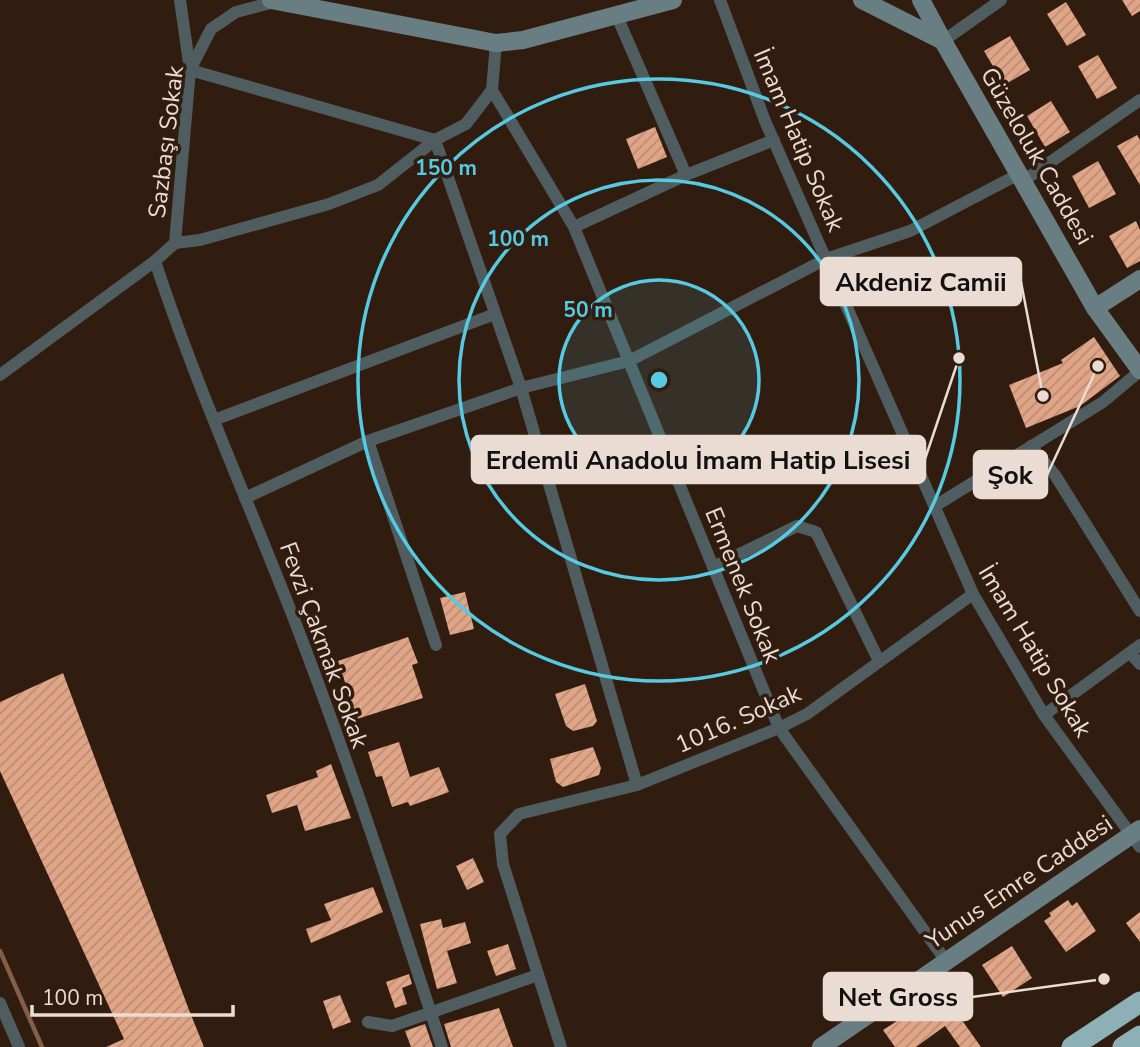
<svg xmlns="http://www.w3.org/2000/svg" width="1140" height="1047" font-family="'Nunito Sans',sans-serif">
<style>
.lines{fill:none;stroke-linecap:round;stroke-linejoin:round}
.stream{stroke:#845e46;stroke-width:4.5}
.building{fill:url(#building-hatch)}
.street{stroke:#4f5d60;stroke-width:12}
.secondary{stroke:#687e83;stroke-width:18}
.highway{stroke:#8db0b7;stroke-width:21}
.ring{fill:none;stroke:#55cae0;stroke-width:3.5}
.labels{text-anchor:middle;stroke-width:7;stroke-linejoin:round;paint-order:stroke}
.street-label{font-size:24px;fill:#eadbd3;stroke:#311c10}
.centre{fill:#55cae0;stroke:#311c10;stroke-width:3.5}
.ring-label{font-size:21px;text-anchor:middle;font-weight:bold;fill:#55cae0;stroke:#311c10;stroke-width:7;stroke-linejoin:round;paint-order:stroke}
.leader{fill:none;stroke:#eadbd3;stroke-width:2.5}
.callout-dot{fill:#eadbd3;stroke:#311c10;stroke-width:2.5}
.callout{fill:#eadbd3;stroke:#eadbd3;stroke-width:2.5}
.callout-label{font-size:26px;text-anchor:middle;font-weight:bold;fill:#111}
</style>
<defs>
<pattern id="building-hatch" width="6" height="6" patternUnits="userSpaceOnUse" patternTransform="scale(1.75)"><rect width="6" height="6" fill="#e0a586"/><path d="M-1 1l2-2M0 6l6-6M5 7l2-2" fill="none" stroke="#ba8c74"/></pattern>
</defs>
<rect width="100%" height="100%" fill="#311c10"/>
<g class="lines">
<polyline class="stream" points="0,951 42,1047"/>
</g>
<g class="building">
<polygon points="1122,0 1140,0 1140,11 1132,16"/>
<polygon points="1066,2 1086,35 1067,46 1047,14"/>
<polygon points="1010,36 1030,70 1004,85 984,51"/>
<polygon points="1098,55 1117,88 1097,99 1078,66"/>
<polygon points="1051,101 1070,132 1045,147 1027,116"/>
<polygon points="655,127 667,157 638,169 626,139"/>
<polygon points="1137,135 1140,140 1140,185 1117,146"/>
<polygon points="1098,161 1116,194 1089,208 1072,176"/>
<polygon points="1136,221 1140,230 1140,261 1127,268 1109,236"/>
<polygon points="1094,337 1120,376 1080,406 1026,428 1009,385 1063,363 1061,360"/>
<polygon points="465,592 474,629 450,635 440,598"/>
<polygon points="408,637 418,663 412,665 423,698 357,719 338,661"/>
<polygon points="63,673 189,1010 204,1047 106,1047 124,1039 0,771 0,702"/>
<polygon points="585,684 597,721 593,726 573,731 566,726 555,694"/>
<polygon points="399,742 410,777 439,767 449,792 410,806 408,802 392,807 382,776 376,777 368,752"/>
<polygon points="593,747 601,768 599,775 563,787 556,782 550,759"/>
<polygon points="331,764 351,818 305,831 297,805 272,813 266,795 318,777 316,771"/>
<polygon points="473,858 484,882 467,890 456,866"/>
<polygon points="373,887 383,912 311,943 306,929 331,920 324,904"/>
<polygon points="1068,900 1072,906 1077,902 1096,931 1066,952 1044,921 1051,916 1049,913"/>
<polygon points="1140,912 1140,942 1126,923"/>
<polygon points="441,919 443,928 465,922 471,943 447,951 457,983 437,989 420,924"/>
<polygon points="508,944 516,969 496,976 487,951"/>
<polygon points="1012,946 1032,978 1003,997 982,965"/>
<polygon points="409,974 412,984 402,988 407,1004 395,1008 386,982"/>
<polygon points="942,992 981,1047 960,1047 945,1026 916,1047 895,1047 883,1030"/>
<polygon points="340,995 351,1022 333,1029 323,1001"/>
<polygon points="499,1008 513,1047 451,1047 444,1024"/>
<polygon points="425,1024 433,1047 411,1047 405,1031"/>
</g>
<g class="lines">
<g class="street">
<polyline points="180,0 190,70 435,140 521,388 637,785"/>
<polyline points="720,0 765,121 973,594 1044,715 1140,847"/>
<polyline points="616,14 686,175"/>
<polyline points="943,41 1001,0"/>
<polyline points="496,43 492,90 574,227 779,728 946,961"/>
<polyline points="1023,181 1140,100"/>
<polyline points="574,227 686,175 774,140"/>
<polyline points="175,243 200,240 329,204 378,185 435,140 466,124 492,90"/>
<path d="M155 261C196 386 250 505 297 627 350 765 396 906 442 1047"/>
<polyline points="0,375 155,261 175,243 190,70 211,29 236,12 278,1"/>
<polyline points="214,420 495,314"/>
<polyline points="368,441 436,645"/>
<polyline points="1031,446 1055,475 1140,611"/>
<polyline points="245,498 368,441 521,388 629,361 826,259 910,231 1019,174"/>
<polyline points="935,506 1103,402 1140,371"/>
<polyline points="713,567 797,526 816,532 879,661"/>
<polyline points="1130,653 1140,664"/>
<polyline points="1044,715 1140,645"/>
<polyline points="0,1003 19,1047"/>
<polyline points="368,1022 392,1026 538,975"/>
<polyline points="561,1047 503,864 500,834 519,814 637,785 779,728 807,714 973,594"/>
</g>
<g class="secondary">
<polyline points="271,0 496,43 523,40 673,0"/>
<polyline points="862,0 943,41 1095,308 1140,370"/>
<polyline points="921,0 943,41"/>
<polyline points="1095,308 1140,279"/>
<polyline points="821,1047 1140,829"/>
</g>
<g class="highway">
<polyline points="1072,1047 1140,1002"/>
<polyline points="1123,1047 1140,1036"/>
</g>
</g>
<circle cx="659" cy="380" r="100" fill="#55cae0" fill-opacity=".12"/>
<g class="ring">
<circle cx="659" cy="380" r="100"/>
<circle cx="659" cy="380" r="200"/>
<circle cx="659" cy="380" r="301"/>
</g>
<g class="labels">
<g class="street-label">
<text transform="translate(799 140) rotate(67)" y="8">İmam Hatip Sokak</text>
<text transform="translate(166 142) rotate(-83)" y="8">Sazbaşı Sokak</text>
<text transform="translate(1037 156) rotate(60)" y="8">Güzeloluk Caddesi</text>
<text transform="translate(743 585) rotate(68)" y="8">Ermenek Sokak</text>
<text transform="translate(324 645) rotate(70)" y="8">Fevzi Çakmak Sokak</text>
<text transform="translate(1035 651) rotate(59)" y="8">İmam Hatip Sokak</text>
<text transform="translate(738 719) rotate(-24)" y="8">1016. Sokak</text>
<text transform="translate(1019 882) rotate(-34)" y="8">Yunus Emre Caddesi</text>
</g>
</g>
<circle cx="659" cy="380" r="10" class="centre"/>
<g class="ring-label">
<text x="446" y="175">150 m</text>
<text x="518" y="246">100 m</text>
<text x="588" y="317">50 m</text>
</g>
<path class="leader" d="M1043 396L1021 282M959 358L925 459M1098 366L1047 475M1104 979L972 997"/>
<g class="callout-dot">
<circle cx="1043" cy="396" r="7"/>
<circle cx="959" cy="358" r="7"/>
<circle cx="1098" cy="366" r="7"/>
<circle cx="1104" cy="979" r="7"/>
</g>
<g class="callout">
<rect x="821" y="258" width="200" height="47" rx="7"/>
<rect x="472" y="436" width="453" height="47" rx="7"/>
<rect x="974" y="451" width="73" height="47" rx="7"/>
<rect x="824" y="973" width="148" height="47" rx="7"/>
</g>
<g class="callout-label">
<text x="921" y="291">Akdeniz Camii</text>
<text x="698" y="469">Erdemli Anadolu İmam Hatip Lisesi</text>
<text x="1010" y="484">Şok</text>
<text x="898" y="1006">Net Gross</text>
</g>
<path d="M32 1005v10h201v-10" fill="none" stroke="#eadbd3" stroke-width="3.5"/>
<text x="42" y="1005" font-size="21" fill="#eadbd3" stroke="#311c10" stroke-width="5" paint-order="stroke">100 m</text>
</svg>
